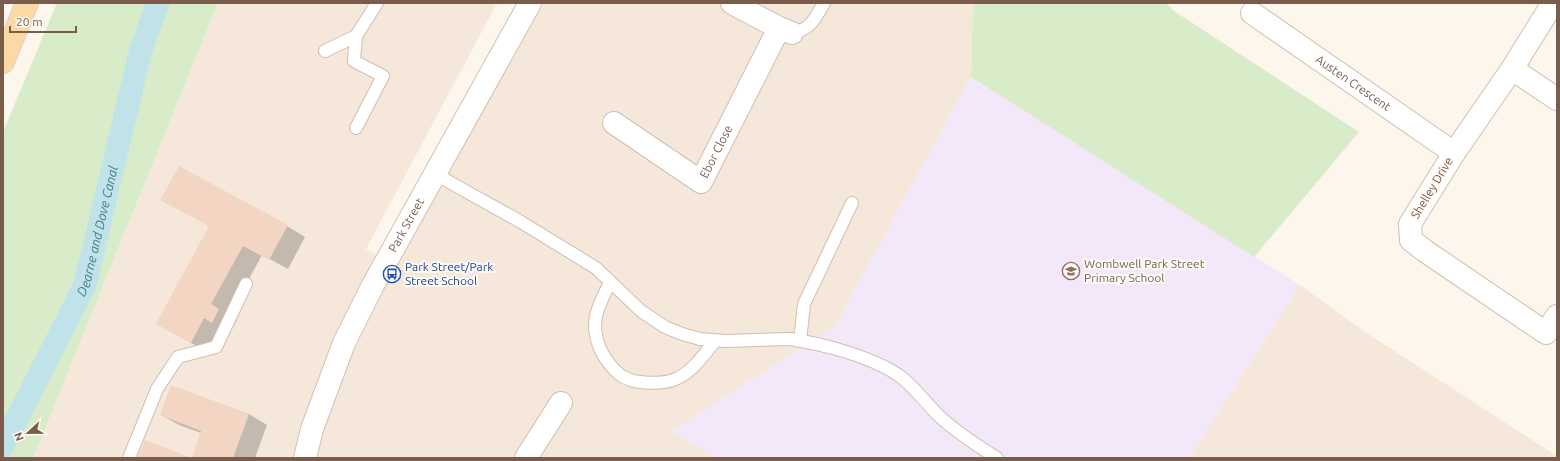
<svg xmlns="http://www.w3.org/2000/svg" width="1560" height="461" font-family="Ubuntu,sans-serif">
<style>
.residential{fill:#f5e8da}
.education{fill:#f3e8fa}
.green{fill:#d8ecc9}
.shadow{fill:#0003}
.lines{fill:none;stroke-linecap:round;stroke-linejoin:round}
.canal{stroke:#bfe3e8;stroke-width:23}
.building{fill:#f3d5c3}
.lane-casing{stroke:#d1beb0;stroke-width:14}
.street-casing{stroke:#d1beb0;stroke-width:24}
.secondary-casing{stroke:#d6c0b0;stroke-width:24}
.primary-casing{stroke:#dad1cd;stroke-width:24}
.lane{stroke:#fff;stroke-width:12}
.street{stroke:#fff;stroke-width:22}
.secondary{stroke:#fff;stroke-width:22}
.primary{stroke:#fbd9a5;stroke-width:22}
.labels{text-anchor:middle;stroke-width:4;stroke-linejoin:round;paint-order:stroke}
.street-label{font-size:12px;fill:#7a5c4d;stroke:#fffaf3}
.education-label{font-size:12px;fill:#785e54;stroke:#fffaf3;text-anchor:start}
.transit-label{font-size:12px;fill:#164399;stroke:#fffaf3;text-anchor:start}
.water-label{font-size:13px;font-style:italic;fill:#437c86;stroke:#fffaf3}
</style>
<rect width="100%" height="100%" fill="#fdf6ec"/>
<g class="residential">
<polygon points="218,3 497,3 366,249 396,267 540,3 973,3 971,77 835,326 672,431 715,458 33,458"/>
<polygon points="1300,285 1365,332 1557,456 1557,458 1189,458"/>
</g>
<polygon class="education" points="971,77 1300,285 1189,458 715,458 672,431 835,326"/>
<g class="green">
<polygon points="57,3 218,3 33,458 3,458 3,132"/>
<polygon points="973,3 1166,3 1174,11 1359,132 1254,257 971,77"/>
</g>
<g class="shadow">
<polygon points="287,226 305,237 288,269 262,255 229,316 237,320 230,332 223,328 209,353 175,334 210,227"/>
<polygon points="171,386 249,414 267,425 255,458 193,458 201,433 179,425 161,415"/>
</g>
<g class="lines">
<path class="canal" id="s1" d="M3 446 85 285 141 49 158 3"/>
</g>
<g class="building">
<polygon points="179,166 288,225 269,260 243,246 211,304 219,309 212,323 204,318 191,343 156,324 209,226 160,200"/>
<polygon points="171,385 249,414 233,458 138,458 145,440 192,458 201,431 160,415"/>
</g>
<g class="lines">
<defs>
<g id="lane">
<path d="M794 33C813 27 814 19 824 3"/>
<polyline points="325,51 356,36 377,3"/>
<polyline points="356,128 383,76 354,61 356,36"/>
<path d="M435 174 521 222 596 268 641 311 665 327 682 334 700 339 725 341 790 339C823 344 869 356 897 374 913 385 924 401 938 415 956 432 976 445 997 458"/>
<path d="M610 282C604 296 595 310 595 325 595 344 605 362 619 374 632 385 664 385 678 378 694 370 704 354 715 341"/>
<polyline points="800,341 804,304 852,203"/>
<polyline points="129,458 157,389 178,357 216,347 246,284"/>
</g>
<g id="street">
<polyline points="732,3 779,28 792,33"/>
<polyline points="1553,3 1512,69 1454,153 1410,224 1411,240 1425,251 1546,333 1557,316"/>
<path id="s2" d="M1252 13 1454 153"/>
<polyline points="1512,69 1557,99"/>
<path id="s3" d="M614 123 701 182 779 28"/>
<polyline points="526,458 561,403"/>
</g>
<g id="secondary">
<path id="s4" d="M305 458 312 429 344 343 372 287 530 3"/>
</g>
<polyline id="primary" points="3,62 27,3"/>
</defs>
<use href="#lane" class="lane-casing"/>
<use href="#street" class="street-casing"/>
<use href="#secondary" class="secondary-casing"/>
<use href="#primary" class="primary-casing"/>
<use href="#lane" class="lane"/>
<use href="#street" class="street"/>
<use href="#secondary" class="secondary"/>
<use href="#primary" class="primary"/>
</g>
<defs>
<symbol id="school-ring" viewBox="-11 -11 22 22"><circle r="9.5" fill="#fffaf3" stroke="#8d6e63" stroke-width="1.5"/><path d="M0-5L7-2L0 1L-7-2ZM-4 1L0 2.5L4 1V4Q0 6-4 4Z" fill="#8d6e63"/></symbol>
<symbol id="bus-ring" viewBox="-11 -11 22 22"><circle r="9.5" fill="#fffaf3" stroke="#1a4fb4" stroke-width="1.5"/><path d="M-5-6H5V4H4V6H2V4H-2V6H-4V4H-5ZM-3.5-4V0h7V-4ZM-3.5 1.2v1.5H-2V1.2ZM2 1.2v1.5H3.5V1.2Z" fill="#1a4fb4"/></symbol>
</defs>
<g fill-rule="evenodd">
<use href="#school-ring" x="1061" y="261" width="20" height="20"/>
<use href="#bus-ring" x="382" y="264" width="20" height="20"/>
</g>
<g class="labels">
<g class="street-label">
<text dy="4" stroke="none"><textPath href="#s2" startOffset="123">Austen Crescent</textPath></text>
<text dy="4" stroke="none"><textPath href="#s3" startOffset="139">Ebor Close</textPath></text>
<text transform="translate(1432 188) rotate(-59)" y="4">Shelley Drive</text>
<text dy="4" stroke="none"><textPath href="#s4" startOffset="255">Park Street</textPath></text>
</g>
<g class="education-label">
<text x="1084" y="268">Wombwell Park Street<tspan x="1084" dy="14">Primary School</tspan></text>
</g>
<g class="transit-label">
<text x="405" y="271">Park Street/Park<tspan x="405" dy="14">Street School</tspan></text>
</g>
<g class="water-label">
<text dy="5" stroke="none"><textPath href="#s1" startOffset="236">Dearne and Dove Canal</textPath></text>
</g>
</g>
<rect width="1560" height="461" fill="none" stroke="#7a5c4d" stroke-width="8"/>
<g transform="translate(28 433) rotate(248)" stroke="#fffaf3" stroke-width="3" paint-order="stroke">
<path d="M0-3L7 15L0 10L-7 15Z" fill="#7a5c4d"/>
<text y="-6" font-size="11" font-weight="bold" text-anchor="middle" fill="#7a5c4d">N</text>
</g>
<path d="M10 26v6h66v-6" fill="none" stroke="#7a5c4d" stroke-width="2"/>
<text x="16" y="26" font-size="12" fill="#7a5c4d" stroke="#fffaf3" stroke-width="3" paint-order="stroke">20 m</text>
</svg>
